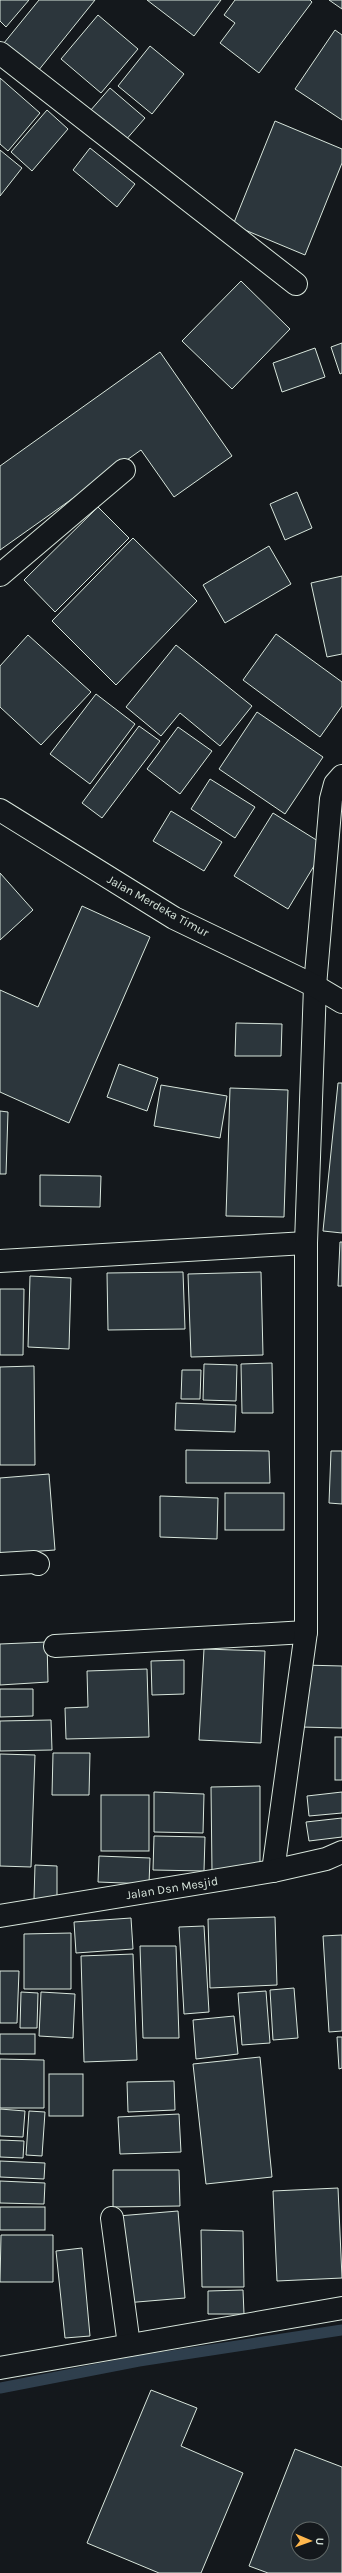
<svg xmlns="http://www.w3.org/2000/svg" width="342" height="2573" font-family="Karla,sans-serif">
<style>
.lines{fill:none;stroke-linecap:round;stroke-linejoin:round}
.stream{stroke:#2f3f4d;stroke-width:11}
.building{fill:#2c363c;stroke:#d8e6dc;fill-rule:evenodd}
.minor-casing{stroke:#d8e6dc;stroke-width:24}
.secondary-casing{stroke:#d8e6dc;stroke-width:24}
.minor{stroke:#14181c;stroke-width:22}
.secondary{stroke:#14181c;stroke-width:22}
.labels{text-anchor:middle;stroke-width:3;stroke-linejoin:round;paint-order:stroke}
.street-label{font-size:12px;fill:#d8e6dc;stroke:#14181c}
</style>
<rect width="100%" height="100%" fill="#14181c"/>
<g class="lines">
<polyline class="stream" points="0,2388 139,2361 342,2330"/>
</g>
<g class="building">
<polygon points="0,0 29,0 6,27 0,21"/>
<polygon points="39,0 95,0 38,71 4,43"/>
<polygon points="147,0 221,0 194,36"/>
<polygon points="235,0 310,0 312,2 259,73 220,43 235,23 224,15"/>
<polygon points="329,0 342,0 342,9"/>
<polygon points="98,15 138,49 101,93 61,59"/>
<polygon points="335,30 342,35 342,120 295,89"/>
<polygon points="150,46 184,74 152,114 118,86"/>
<polygon points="0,78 40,113 8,151 0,144"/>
<polygon points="110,88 145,118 124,142 90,111"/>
<polygon points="47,110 68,129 32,171 11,152"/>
<polygon points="275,121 342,149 342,163 305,255 233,225"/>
<polygon points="90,148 135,184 117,207 73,170"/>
<polygon points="0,150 22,168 0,196"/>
<polygon points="241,281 290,329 232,389 182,341"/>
<polygon points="342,343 342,373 340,374 331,347"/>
<polygon points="315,348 325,377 282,392 273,363"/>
<polygon points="160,352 232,456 174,497 141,450 0,550 0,466"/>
<polygon points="297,492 312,528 285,540 270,504"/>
<polygon points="98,507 129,538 55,612 24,580"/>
<polygon points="133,538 197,601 116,685 52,621"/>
<polygon points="269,546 291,584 225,623 203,585"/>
<polygon points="342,576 342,654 327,657 311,583"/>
<polygon points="276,634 342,682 342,706 320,737 243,680"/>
<polygon points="28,635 91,692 41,745 0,707 0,666"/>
<polygon points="176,645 252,706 220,746 180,713 161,736 126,707"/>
<polygon points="96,694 135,724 90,784 50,754"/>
<polygon points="257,712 323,757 285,814 219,769"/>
<polygon points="139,726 160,741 102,818 82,803"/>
<polygon points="178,727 212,751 180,794 147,769"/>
<polygon points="210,779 255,807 235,838 191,809"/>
<polygon points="171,811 222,842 204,871 153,841"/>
<polygon points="273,813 326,846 288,909 234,876"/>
<polygon points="0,873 33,910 0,940"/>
<polygon points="82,906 150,937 69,1123 0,1092 0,990 38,1007"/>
<polygon points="236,1023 282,1024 281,1056 235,1056"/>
<polygon points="119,1064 158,1078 147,1111 107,1097"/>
<polygon points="338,1083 342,1083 342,1233 323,1231"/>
<polygon points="161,1085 227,1096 220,1138 154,1126"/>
<polygon points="230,1088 288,1090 284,1217 226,1216"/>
<polygon points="0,1111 8,1112 6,1174 0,1174"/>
<polygon points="40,1175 101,1176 100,1207 40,1206"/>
<polygon points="340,1242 342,1242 342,1286 338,1286"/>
<polygon points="183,1272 185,1329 108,1330 107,1273"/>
<polygon points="261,1272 263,1355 191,1357 188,1274"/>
<polygon points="30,1276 71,1278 69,1349 28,1347"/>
<polygon points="0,1289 24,1289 23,1355 0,1355"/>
<polygon points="272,1363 273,1413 242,1413 241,1364"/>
<polygon points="204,1364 237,1365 236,1401 203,1400"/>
<polygon points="34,1366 35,1465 0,1465 0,1367"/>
<polygon points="182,1370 201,1370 200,1399 181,1399"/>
<polygon points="176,1403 236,1405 235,1432 175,1430"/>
<polygon points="186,1450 269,1451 270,1483 186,1483"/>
<polygon points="331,1451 342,1451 342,1504 329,1503"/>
<polygon points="49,1474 55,1550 0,1554 0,1478"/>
<rect x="225" y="1493" width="59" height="37"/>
<polygon points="160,1496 218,1498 217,1539 160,1537"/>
<polygon points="47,1642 48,1682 0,1685 0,1644"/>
<polygon points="204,1649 265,1651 261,1743 199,1740"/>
<polygon points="184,1660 184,1694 152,1695 151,1661"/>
<polygon points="303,1665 342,1666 342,1728 301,1727"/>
<polygon points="147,1669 149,1737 66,1739 65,1708 88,1707 87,1671"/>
<polygon points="0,1689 33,1689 33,1716 0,1717"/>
<polygon points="51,1720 52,1750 0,1751 0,1721"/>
<rect x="335" y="1737" width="7" height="43"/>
<polygon points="53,1753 90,1753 89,1795 52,1795"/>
<polygon points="0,1754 35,1755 31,1867 0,1866"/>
<polygon points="260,1786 260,1871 212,1872 211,1787"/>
<polygon points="154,1792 204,1794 203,1833 154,1832"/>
<polygon points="342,1792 342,1813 309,1816 307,1796"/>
<rect x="101" y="1795" width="48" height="56"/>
<polygon points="342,1818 342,1837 309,1841 306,1822"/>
<polygon points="154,1836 205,1837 204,1871 153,1870"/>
<polygon points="99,1856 150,1858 149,1884 98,1882"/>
<polygon points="35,1865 57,1866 57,1899 34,1899"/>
<polygon points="275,1917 277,1985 210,1988 208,1919"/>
<polygon points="131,1918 133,1949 76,1953 74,1922"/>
<polygon points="204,1926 209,2012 184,2014 179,1927"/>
<polygon points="71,1933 71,1989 24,1989 24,1934"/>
<polygon points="342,1935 342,2031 329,2032 323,1936"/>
<polygon points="140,1946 176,1946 179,2038 143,2038"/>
<polygon points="133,1954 137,2060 84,2062 81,1956"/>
<polygon points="0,1971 19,1971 17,2023 0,2023"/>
<polygon points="294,1988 298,2038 273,2040 270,1990"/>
<polygon points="266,1991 270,2043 242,2045 238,1993"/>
<polygon points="21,1992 38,1993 37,2028 20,2028"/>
<polygon points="41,1992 75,1994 73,2038 39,2036"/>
<polygon points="234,2016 238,2054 196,2059 193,2020"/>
<rect x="0" y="2034" width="35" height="20"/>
<polygon points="337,2037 342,2037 342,2068 339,2069"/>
<polygon points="260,2057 272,2177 206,2184 193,2064"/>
<polygon points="0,2059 44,2060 44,2108 0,2108"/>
<rect x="49" y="2074" width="34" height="42"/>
<polygon points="174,2081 175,2110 128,2112 127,2082"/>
<polygon points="0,2109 25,2111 23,2137 0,2136"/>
<polygon points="29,2111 45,2112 42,2156 26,2155"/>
<polygon points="179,2114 181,2152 120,2154 118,2117"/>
<polygon points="0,2140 24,2141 23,2158 0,2157"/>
<polygon points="0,2161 45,2163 44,2179 0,2177"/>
<polygon points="113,2170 179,2170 180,2206 113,2207"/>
<polygon points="0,2181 45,2183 44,2204 0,2203"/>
<polygon points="338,2188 342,2278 277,2281 273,2191"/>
<rect x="0" y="2207" width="45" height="23"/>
<polygon points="178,2211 185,2298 125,2303 118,2216"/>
<polygon points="201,2230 243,2231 244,2287 202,2287"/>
<polygon points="1,2235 53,2235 53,2282 0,2282"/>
<polygon points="82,2248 90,2336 65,2338 56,2251"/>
<polygon points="243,2290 244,2314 208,2314 208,2291"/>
<polygon points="151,2390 197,2408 181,2446 243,2473 201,2573 159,2573 87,2543"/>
<path d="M295 2449 342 2467V2573H268L249 2566ZM298 2529H322V2553H298Z"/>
</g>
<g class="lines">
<defs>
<g id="minor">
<polyline points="0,53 296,284"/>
<polyline points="0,575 124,470"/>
<polyline points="0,1261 306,1243"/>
<polyline points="0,1564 34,1562 38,1564"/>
<polyline points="55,1646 306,1632"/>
<polyline points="273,1871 306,1632 306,1243 315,986 331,799 335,784 342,776"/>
<polyline points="0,1916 273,1871 326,1859 342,1852"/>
<polyline points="112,2218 129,2345"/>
<polyline points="0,2368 342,2308"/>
</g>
<polyline id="secondary" points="0,810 174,918 315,986 342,1002"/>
</defs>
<use href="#minor" class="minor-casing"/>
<use href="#secondary" class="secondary-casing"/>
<use href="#minor" class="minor"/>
<use href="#secondary" class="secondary"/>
</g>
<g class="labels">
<g class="street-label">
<text transform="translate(158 906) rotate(29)" y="4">Jalan Merdeka Timur</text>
<text transform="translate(172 1888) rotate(-9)" y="4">Jalan Dsn Mesjid</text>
</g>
</g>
<g transform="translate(310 2541) rotate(92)"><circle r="19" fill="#14181c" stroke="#626a69"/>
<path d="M0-3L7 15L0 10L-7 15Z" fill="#ffb74d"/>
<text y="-6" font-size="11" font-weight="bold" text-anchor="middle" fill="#d8e6dc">U</text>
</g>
</svg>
